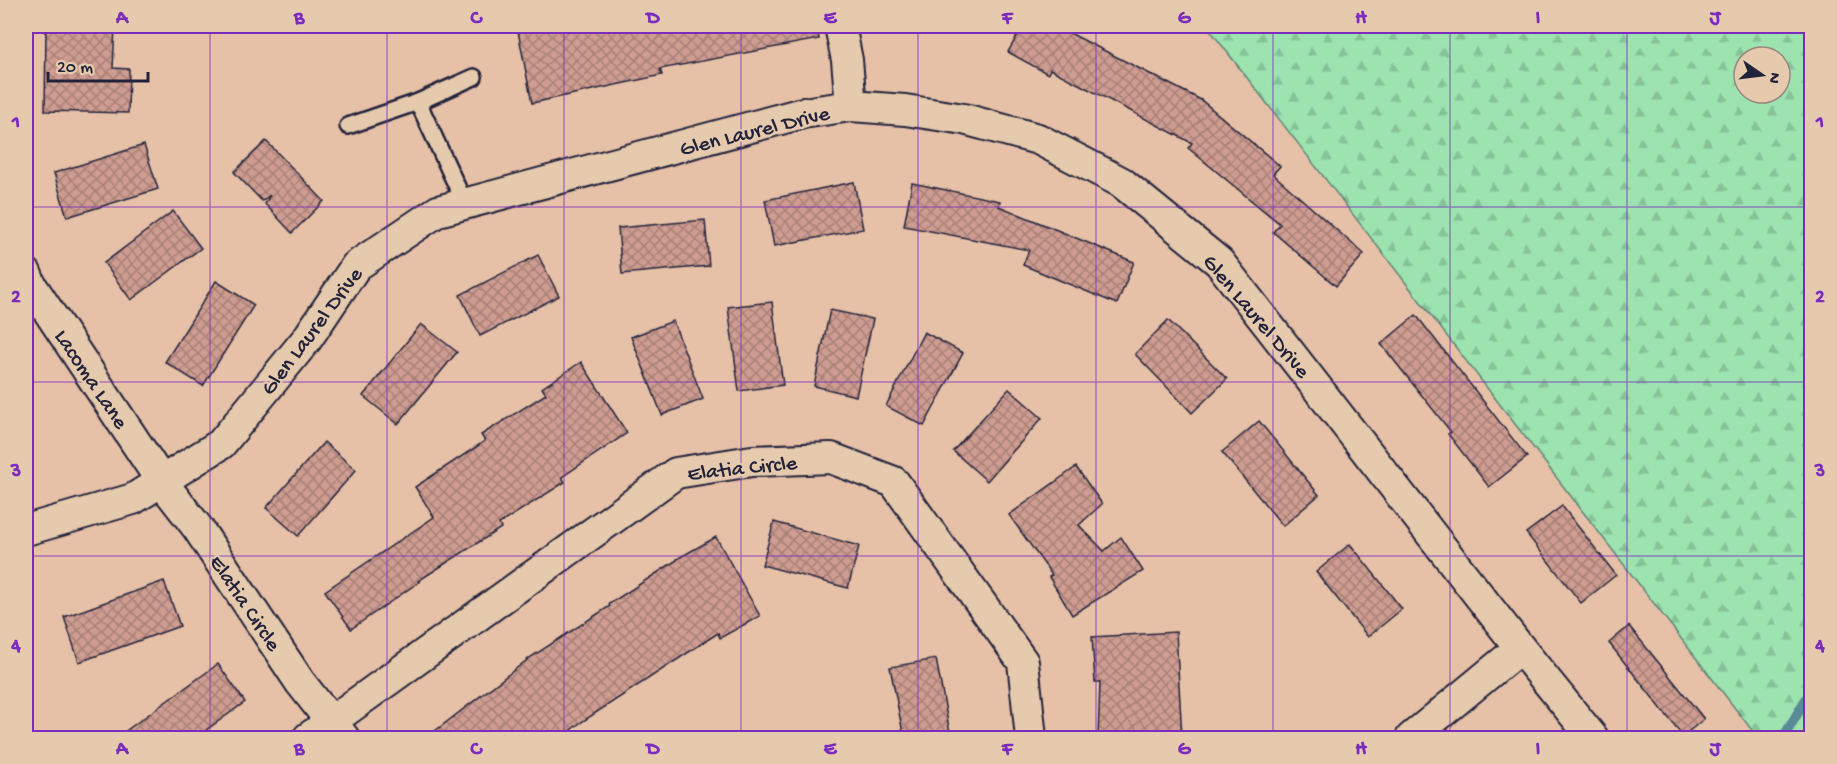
<svg xmlns="http://www.w3.org/2000/svg" width="1837" height="764" font-family="'Gochi Hand',sans-serif">
<style>
.forest{fill:url(#forest-firs);stroke:#5f8276;stroke-width:1.5;fill-rule:evenodd}
.lines{fill:none;stroke-linecap:round;stroke-linejoin:round}
.stream{stroke:#598a97;stroke-width:10}
.building{fill:url(#building-cross-hatch);stroke:#22223b;stroke-width:1.5}
.service-casing{stroke:#22223b;stroke-width:20}
.minor-casing{stroke:#22223b;stroke-width:34}
.service{stroke:#e6caad;stroke-width:15}
.minor{stroke:#e6caad;stroke-width:30}
.grid{fill:none;stroke:#7b2cbf;stroke-width:1.5;stroke-opacity:0.55}
.labels{text-anchor:middle;stroke-width:4.5;stroke-linejoin:round;paint-order:stroke}
.street-label{font-size:22px;fill:#22223b;stroke:#e6caad}
.neatline{fill:none;stroke:#7b2cbf;stroke-width:2}
.grid-label{font-size:20px;text-anchor:middle;font-weight:bold;fill:#7b2cbf}
</style>
<defs>
<pattern id="forest-firs" width="22" height="20" patternUnits="userSpaceOnUse" patternTransform="scale(1.5)"><rect width="22" height="20" fill="#9ce3b0"/><path d="M5 1l3.5 6h-7zM16 11l3.5 6h-7z" fill="#86c298"/></pattern>
<pattern id="building-cross-hatch" width="8" height="8" patternUnits="userSpaceOnUse" patternTransform="scale(1.5)"><rect width="8" height="8" fill="#ce9c90"/><path d="M0 0l8 8M0 8l8-8" fill="none" stroke="#a77f77"/></pattern>
</defs>
<rect width="100%" height="100%" fill="#e6c1a8"/>
<filter id="ink" filterUnits="userSpaceOnUse"><feTurbulence type="fractalNoise" baseFrequency=".0167" numOctaves="2"/><feDisplacementMap in="SourceGraphic" scale="12" xChannelSelector="R" yChannelSelector="G"/><feConvolveMatrix kernelMatrix="1 2 1 2 8 2 1 2 1" color-interpolation-filters="sRGB"/></filter>
<g filter="url(#ink)">
<path class="forest" d="M1207 26H1811V738H1758ZM1744 57H1780V93H1744Z"/>
<g class="lines">
<polyline class="stream" points="1783,738 1812,689"/>
</g>
<g class="building">
<polygon points="46,26 115,26 113,68 129,69 128,113 45,111"/>
<polygon points="517,26 817,26 819,39 660,69 662,75 532,103"/>
<polygon points="1023,26 1056,26 1201,100 1280,166 1273,174 1364,254 1336,286 1273,232 1280,224 1188,148 1192,143 1050,69 1048,74 1008,52"/>
<polygon points="266,141 324,201 292,233 265,204 270,195 262,201 234,172"/>
<polygon points="144,145 158,189 67,217 54,173"/>
<polygon points="854,182 863,229 774,246 765,200"/>
<polygon points="912,183 1000,201 999,206 1134,262 1117,304 1023,265 1029,250 904,226"/>
<polygon points="173,211 201,248 131,300 104,263"/>
<polygon points="705,220 709,266 622,274 618,228"/>
<polygon points="538,255 559,296 480,336 460,295"/>
<polygon points="216,281 254,305 203,386 165,362"/>
<polygon points="772,302 783,385 739,391 728,307"/>
<polygon points="830,310 873,319 856,396 814,386"/>
<polygon points="1416,315 1527,457 1489,487 1448,434 1451,432 1381,344"/>
<polygon points="1168,320 1227,379 1192,413 1135,354"/>
<polygon points="673,321 703,399 662,415 631,337"/>
<polygon points="421,324 457,352 398,424 363,396"/>
<polygon points="924,332 963,353 924,426 886,406"/>
<polygon points="581,362 627,433 562,477 565,482 499,524 501,528 418,581 419,582 351,629 325,591 434,517 415,487 485,441 481,435 546,394 542,388"/>
<polygon points="1009,389 1042,418 987,481 953,451"/>
<polygon points="1259,421 1319,495 1283,526 1222,452"/>
<polygon points="324,442 356,470 298,536 266,508"/>
<polygon points="1076,467 1102,504 1079,525 1104,551 1121,537 1143,571 1072,615 1049,577 1052,575 1009,515"/>
<polygon points="1562,506 1616,575 1581,603 1526,533"/>
<polygon points="774,522 859,546 848,588 762,565"/>
<polygon points="716,537 760,616 720,638 718,633 580,723 560,738 426,738 531,657 610,606 609,604 677,560 677,559"/>
<polygon points="1350,544 1402,609 1368,637 1316,572"/>
<polygon points="164,581 180,626 79,662 64,617"/>
<polygon points="1629,626 1704,719 1683,736 1609,643"/>
<polygon points="1176,632 1182,738 1098,738 1100,682 1095,682 1092,637"/>
<polygon points="936,659 951,738 904,738 890,667"/>
<polygon points="218,664 245,702 195,738 116,738"/>
</g>
<g class="lines">
<defs>
<g id="service">
<polyline points="418,102 465,204"/>
<polyline points="348,126 418,102 474,77"/>
</g>
<g id="minor">
<polyline points="840,26 847,60 851,106"/>
<polyline points="26,273 31,285 162,482 197,527 300,682 344,738"/>
<polyline points="26,530 133,499 221,444 307,339 356,266 438,211 803,113 851,106 905,110 964,119 1038,139 1121,182 1219,262 1520,648 1593,738"/>
<polyline points="308,738 676,473 752,461 831,458 894,482 1023,662 1031,738"/>
<polyline points="1411,738 1520,648"/>
</g>
</defs>
<use href="#service" class="service-casing"/>
<use href="#minor" class="minor-casing"/>
<use href="#service" class="service"/>
<use href="#minor" class="minor"/>
</g>
</g>
<path class="grid" d="M210 26V738M387 26V738M564 26V738M741 26V738M918 26V738M1096 26V738M1273 26V738M1450 26V738M1627 26V738M26 207H1812M26 382H1812M26 556H1812"/>
<g class="labels">
<g class="street-label">
<text transform="translate(754 129) rotate(-14)" y="8">Glen Laurel Drive</text>
<text transform="translate(1258 315) rotate(50)" y="8">Glen Laurel Drive</text>
<text transform="translate(310 330) rotate(-53)" y="8">Glen Laurel Drive</text>
<text transform="translate(93 378) rotate(56)" y="8">Lacoma Lane</text>
<text transform="translate(742 466) rotate(-6)" y="8">Elatia Circle</text>
<text transform="translate(247 602) rotate(56)" y="8">Elatia Circle</text>
</g>
</g>
<rect width="1837" height="764" fill="none" stroke="#e6caad" stroke-width="66"/>
<g transform="translate(1762 75) rotate(104)"><circle r="28" fill="#e6caad" stroke="#98877f" stroke-width="1.5"/>
<path d="M0-4.5L10 22L0 15L-10 22Z" fill="#22223b"/>
<text y="-9" font-size="16" font-weight="bold" text-anchor="middle" fill="#22223b">N</text>
</g>
<path d="M48 72v9h100v-9" fill="none" stroke="#22223b" stroke-width="3"/>
<text x="57" y="72" font-size="18" fill="#22223b" stroke="#e6caad" stroke-width="4.5" paint-order="stroke">20 m</text>
<rect x="33" y="33" width="1771" height="698" class="neatline"/>
<g class="grid-label">
<text x="122" y="23">A</text>
<text x="299" y="23">B</text>
<text x="476" y="23">C</text>
<text x="653" y="23">D</text>
<text x="830" y="23">E</text>
<text x="1007" y="23">F</text>
<text x="1184" y="23">G</text>
<text x="1361" y="23">H</text>
<text x="1538" y="23">I</text>
<text x="1715" y="23">J</text>
<text x="16" y="127">1</text>
<text x="1820" y="127">1</text>
<text x="16" y="302">2</text>
<text x="1820" y="302">2</text>
<text x="16" y="476">3</text>
<text x="1820" y="476">3</text>
<text x="16" y="651">4</text>
<text x="1820" y="651">4</text>
<text x="122" y="754">A</text>
<text x="299" y="754">B</text>
<text x="476" y="754">C</text>
<text x="653" y="754">D</text>
<text x="830" y="754">E</text>
<text x="1007" y="754">F</text>
<text x="1184" y="754">G</text>
<text x="1361" y="754">H</text>
<text x="1538" y="754">I</text>
<text x="1715" y="754">J</text>
</g>
</svg>
